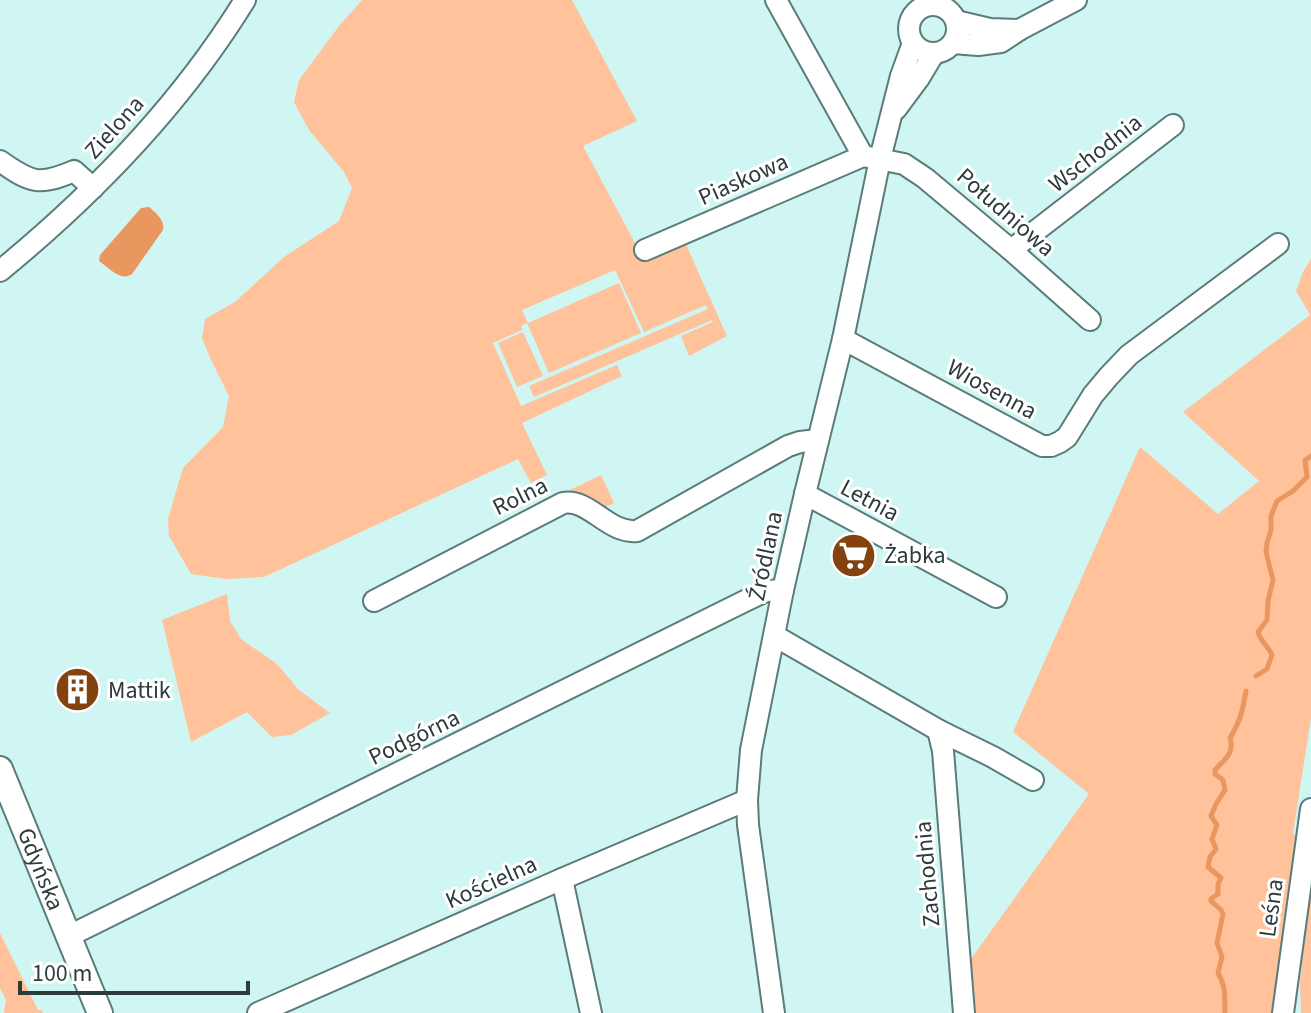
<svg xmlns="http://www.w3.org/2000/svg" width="1311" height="1013" font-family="'Source Sans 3',sans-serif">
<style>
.green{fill:#ffc29b}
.water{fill:#e9965f}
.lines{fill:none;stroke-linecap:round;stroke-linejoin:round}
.stream{stroke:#e9965f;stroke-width:5}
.minor-casing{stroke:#5a7c7a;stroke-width:24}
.major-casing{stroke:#5a7c7a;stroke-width:28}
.minor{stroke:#fff;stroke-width:20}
.major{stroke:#fff;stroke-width:24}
.labels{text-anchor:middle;stroke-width:6;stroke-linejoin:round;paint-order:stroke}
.street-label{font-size:24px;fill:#2d3c3b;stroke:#fff}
.poi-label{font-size:24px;fill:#2d3c3b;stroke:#fff;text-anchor:start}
</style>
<rect width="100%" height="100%" fill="#d0f6f3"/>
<g class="green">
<polygon points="362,0 572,0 637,121 583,146 643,258 684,240 727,336 689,356 681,336 713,322 712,320 534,397 529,386 708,309 706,305 644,332 615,270 522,310 528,323 619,283 641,333 549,373 527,323 521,326 522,330 493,343 521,406 617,365 622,376 522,423 547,475 531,483 518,459 264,577 226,579 191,574 169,536 168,519 183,468 223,427 229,396 211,360 202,338 205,319 235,302 284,257 339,221 352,188 344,172 309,130 294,102 299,80 339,26"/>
<polygon points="1311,259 1311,718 1293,833 1296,837 1286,918 1271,1013 973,1013 971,959 1089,794 1013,732 1140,447 1218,514 1259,481 1183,412 1310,315 1296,291 1303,272"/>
<polygon points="523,332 543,376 517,387 498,343"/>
<polygon points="601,475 614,503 601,509 570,490"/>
<polygon points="227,594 230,621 241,639 277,664 299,690 330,713 291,735 272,737 247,712 191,742 162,620"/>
<polygon points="1311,871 1311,1013 1301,1013 1300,978 1302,969 1298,968"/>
<polygon points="0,933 38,1010 41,1010 43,1013 4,1013 6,1000 0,988"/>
</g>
<path class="water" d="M149 207C156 213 165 220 163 230L132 274C121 282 109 268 99 261L100 255 141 208Z"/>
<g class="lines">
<g class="stream">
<path d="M1256 676 1267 669 1272 655C1268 646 1261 642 1258 632L1267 620 1268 601 1273 580 1266 552 1267 543 1271 530V516L1277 501 1293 491 1307 477 1305 460 1311 456"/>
<path d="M1225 1013C1224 996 1227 989 1218 973L1222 957 1217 943 1223 914 1221 910 1211 901V899L1218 894V884L1221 878 1208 867 1210 857 1216 849 1212 839 1217 825 1211 816 1216 804 1225 790 1223 780 1215 774V770C1224 760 1235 753 1230 738 1241 719 1242 713 1246 691"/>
</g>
<defs>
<g id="minor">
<polyline points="776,0 863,156 904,164 925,178 1011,250 1090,320"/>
<circle cx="933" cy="29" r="24"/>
<polyline points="956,21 990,29 1019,30"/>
<polyline points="953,43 978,45 1001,42 1019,30 1076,0"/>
<polyline points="896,109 919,78 934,53"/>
<path d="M0 161C31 183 39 186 74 171L93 188"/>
<polyline points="645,250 863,156"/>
<polyline points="1011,250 1173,125"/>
<path d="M0 271C94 194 181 104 245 0"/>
<polyline points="843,339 1042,446 1051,446 1060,442 1067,437 1093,395 1109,376 1129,355 1278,244"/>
<polyline points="805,494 996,597"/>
<path d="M374 601 563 503C589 498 608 534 637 531L788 446 800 442 818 440"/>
<polyline points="775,636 938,730 943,751 964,1013"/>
<polyline points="938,730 993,757 1033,780"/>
<polyline points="562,879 591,1013"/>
<polyline points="69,936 745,601 766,591 783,590"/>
<polyline points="258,1013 562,879 747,800"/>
<polyline points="774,1013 748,825 747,800 751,750 783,590 805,494 843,339 880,159 901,76 913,43"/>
<polyline points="1283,1013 1311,809"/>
</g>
<g id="major">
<path id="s1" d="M0 769 100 1013"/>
</g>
</defs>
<use href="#minor" class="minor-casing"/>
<use href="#major" class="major-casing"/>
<use href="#minor" class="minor"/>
<use href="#major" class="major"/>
</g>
<defs>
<symbol id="supermarket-disc" viewBox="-11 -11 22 22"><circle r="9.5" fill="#84430e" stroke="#fff"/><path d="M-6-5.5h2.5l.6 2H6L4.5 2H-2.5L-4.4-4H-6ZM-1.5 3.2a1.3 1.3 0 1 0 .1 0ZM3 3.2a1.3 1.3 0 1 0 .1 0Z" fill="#fff"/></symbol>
<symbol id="building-disc" viewBox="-11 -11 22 22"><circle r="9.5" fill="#84430e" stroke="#fff"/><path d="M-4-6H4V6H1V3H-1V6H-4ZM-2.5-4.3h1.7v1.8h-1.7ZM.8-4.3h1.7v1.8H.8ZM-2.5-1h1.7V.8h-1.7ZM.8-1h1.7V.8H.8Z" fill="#fff"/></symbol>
</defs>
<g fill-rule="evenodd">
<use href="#supermarket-disc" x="828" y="530" width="51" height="51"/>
<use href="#building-disc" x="52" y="664" width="51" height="51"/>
</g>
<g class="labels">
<g class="street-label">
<text transform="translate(114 127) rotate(-48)" y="8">Zielona</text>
<text transform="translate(1095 153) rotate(-38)" y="8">Wschodnia</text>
<text transform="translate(743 179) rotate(-24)" y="8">Piaskowa</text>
<text transform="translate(1006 212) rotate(41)" y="8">Południowa</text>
<text transform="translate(992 389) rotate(29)" y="8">Wiosenna</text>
<text transform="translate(520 496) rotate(-26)" y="8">Rolna</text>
<text transform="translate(870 500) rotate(28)" y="8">Letnia</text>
<text transform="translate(765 556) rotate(-78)" y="8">Źródlana</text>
<text transform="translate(414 737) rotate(-26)" y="8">Podgórna</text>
<text dy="8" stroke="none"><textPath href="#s1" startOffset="108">Gdyńska</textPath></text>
<text transform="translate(927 874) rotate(-95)" y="8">Zachodnia</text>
<text transform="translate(491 882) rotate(-24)" y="8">Kościelna</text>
<text transform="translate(1271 908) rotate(-82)" y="8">Leśna</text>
</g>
<g class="poi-label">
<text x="884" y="563">Żabka</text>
<text x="108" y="698">Mattik</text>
</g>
</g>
<path d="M20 981v12h228v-12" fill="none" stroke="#2d3c3b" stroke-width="4"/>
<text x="32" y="981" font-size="24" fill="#2d3c3b" stroke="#ffffff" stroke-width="6" paint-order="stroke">100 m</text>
</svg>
